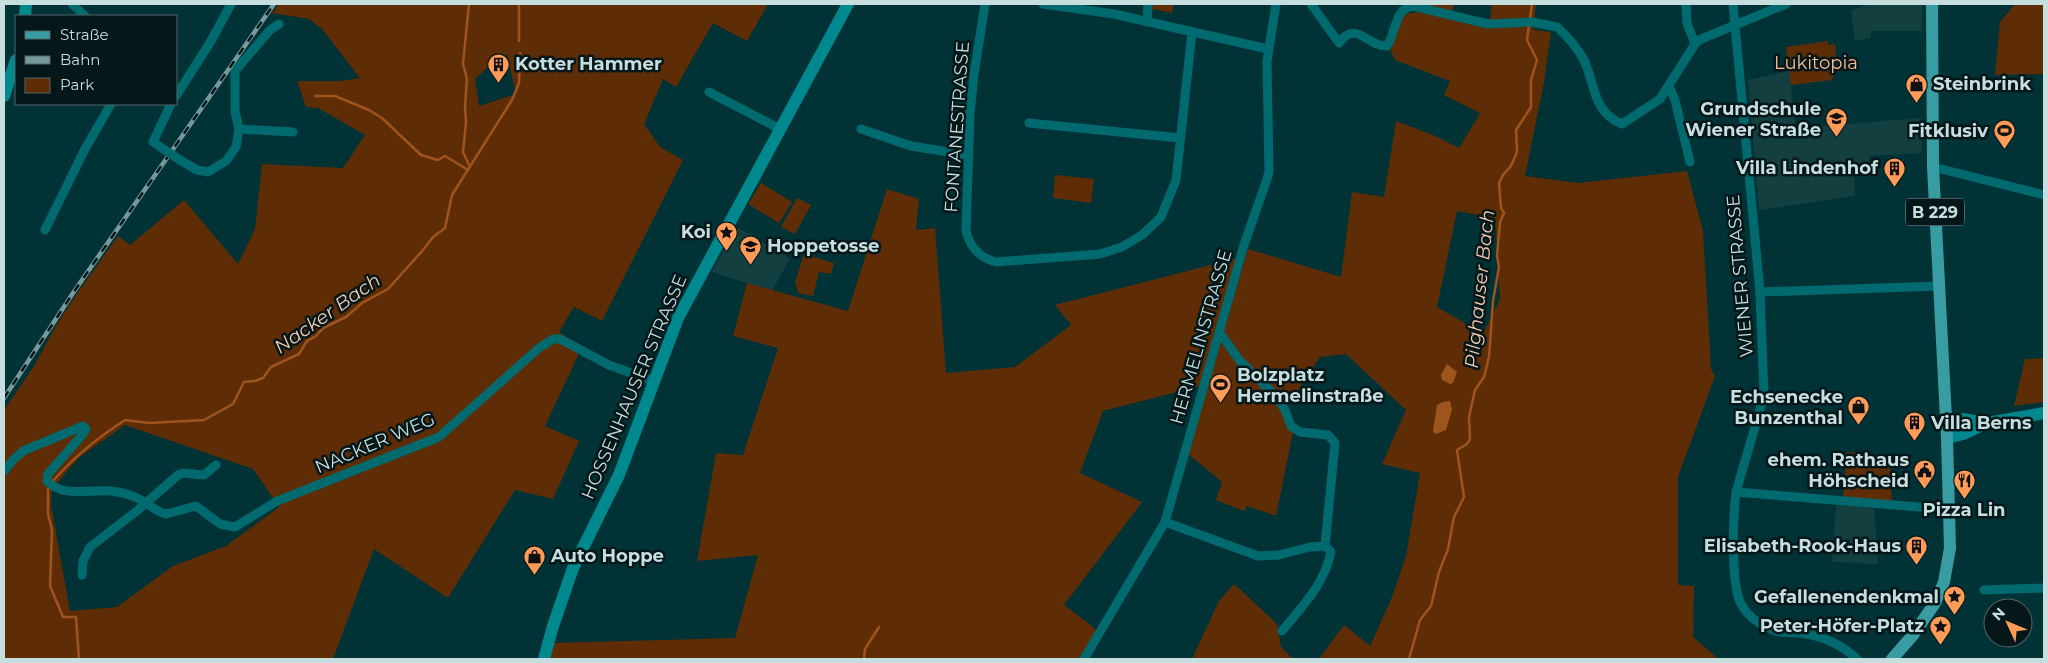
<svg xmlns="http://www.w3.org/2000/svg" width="2048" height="663" font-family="Montserrat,sans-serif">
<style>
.built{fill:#143f41}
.green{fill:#5e2d06;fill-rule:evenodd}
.water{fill:#9f541d}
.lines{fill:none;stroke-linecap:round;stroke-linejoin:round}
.stream{stroke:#9f541d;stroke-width:2.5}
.street{stroke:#016a6f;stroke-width:9}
.secondary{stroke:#00888f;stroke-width:12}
.primary{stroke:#389ca3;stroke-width:12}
.rail-casing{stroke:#77999a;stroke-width:4.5}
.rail{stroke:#051719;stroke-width:2.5;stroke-dasharray:8;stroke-linecap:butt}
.street-bridge{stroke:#016a6f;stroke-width:9}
.labels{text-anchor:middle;stroke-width:5;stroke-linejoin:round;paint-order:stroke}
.shield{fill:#051719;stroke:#8da2a4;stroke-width:1}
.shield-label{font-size:16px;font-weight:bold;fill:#c7dedf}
.park-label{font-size:18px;fill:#fabb94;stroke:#051719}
.poi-label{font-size:18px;font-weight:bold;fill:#c7dedf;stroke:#051719;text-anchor:end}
.street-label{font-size:18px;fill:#c7dedf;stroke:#051719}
.water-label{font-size:19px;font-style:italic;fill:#f5cab1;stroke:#051719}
</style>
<rect width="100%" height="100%" fill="#013336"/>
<g class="built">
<polygon points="1871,4 1922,4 1922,31 1871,31 1871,38 1855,41 1851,10"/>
<polygon points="1789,71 1796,128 1921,118 1922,153 1869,156 1869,171 1854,172 1855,196 1759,210 1748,80"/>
<polygon points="736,227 790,258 772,291 712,272"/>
<polygon points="1836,505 1874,507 1878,564 1832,562"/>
</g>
<g class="green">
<path d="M279 4H768L747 41 713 23 676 87 663 79 644 124 660 147 683 160 602 321 574 307 559 332 582 347 545 426 579 441 553 499 515 490 448 598 374 549 333 659H4V410L34 366 57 324 78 292 118 236 130 245 184 200 238 264 255 229 262 164 343 168 365 135 318 108 306 107 297 81H340L360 78 322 29 309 19 272 13ZM507 54 516 94 479 106 475 79 490 65ZM125 425 253 469 279 507 226 546 173 566 117 607 70 611 51 505 52 490 66 472 81 456Z"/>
<polygon points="1153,4 1174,4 1172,13 1152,9"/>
<polygon points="1420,4 1454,4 1452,12"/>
<path d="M1492 4H1536L1533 30 1551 32 1544 82 1525 176 1578 183 1687 171 1703 231 1711 369 1715 376 1678 477V585L1694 586 1693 637 1718 659H1319L1344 625 1370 646 1392 597 1406 556 1420 473 1382 464 1406 410 1346 354 1320 357 1285 410 1293 432 1276 516 1247 506 1244 511 1216 500 1222 482 1188 454 1248 249 1341 277 1352 192 1384 197 1396 121 1433 135 1459 148 1480 113 1444 95 1450 81 1395 60 1390 49 1405 14 1419 12 1489 27ZM1457 211 1495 218 1500 299 1483 334 1437 307Z"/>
<polygon points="2015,4 2044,4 2044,74 1995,75 2000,22"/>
<polygon points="1828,41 1828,45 1835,44 1837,70 1834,71 1834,78 1832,78 1832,80 1791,85 1786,47"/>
<polygon points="1055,175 1094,179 1091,203 1053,198"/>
<polygon points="761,183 792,202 779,223 748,204"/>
<polygon points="887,189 919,199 916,230 935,228 946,373 1015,367 1071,325 1055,305 1238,258 1200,386 1103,411 1080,473 1142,502 1064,605 1097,630 1079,659 549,659 552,643 735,638 758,555 697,561 716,453 743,455 778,348 733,336 747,283 848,311"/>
<polygon points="797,198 811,205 795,234 781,227"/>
<polygon points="804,254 834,263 831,274 819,272 813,296 798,293 795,282"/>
<polygon points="2044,358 2044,402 2014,406 2025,359"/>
<polygon points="1847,452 1889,456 1892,502 1843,497"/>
<polygon points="1234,584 1277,624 1281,647 1293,659 1192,659 1219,601"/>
</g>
<g class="water">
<polygon points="1447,364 1457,372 1453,383 1450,384 1442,380 1441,375"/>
<polygon points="1450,401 1452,410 1446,430 1436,434 1433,431 1437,405 1443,402"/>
</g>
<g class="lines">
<g class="stream">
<polyline points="469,4 463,64 467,79 465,106 466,123 463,152 470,167"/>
<polyline points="519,4 519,41"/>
<polyline points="1530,19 1532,4"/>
<polyline points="315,96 335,96 369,110 382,118 421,155 438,160 445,156 468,170"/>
<path d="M52 482C75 456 96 439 125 420L149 423 204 420 233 404 244 382 255 381 263 378 271 367 299 354 307 341 316 336 323 328 346 317 362 303 388 289 423 250 433 237 445 228 452 195 512 100 519 83 520 53"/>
<polyline points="48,489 48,514 52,530 50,586 63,617 76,617 79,659"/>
<polyline points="864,659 865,649 879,627"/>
<polyline points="1409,659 1420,620 1431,606 1439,572 1448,549 1454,517 1464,497 1457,450 1467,444 1470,439 1469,417 1475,390 1484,377 1489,357 1493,301 1499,267 1497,256 1500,222 1504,213 1501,208 1499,183 1503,175 1511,166 1517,152 1516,130 1531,107 1531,80 1537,60 1527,40 1529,25"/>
</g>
<g class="street">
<polyline points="72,4 85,16"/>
<path d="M985 4 974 74 970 114 966 231C970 247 980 258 996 262L1100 254 1122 247 1142 235 1161 217 1176 180 1192 32"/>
<polyline points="1043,4 1114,14 1268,49"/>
<path d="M1311 4 1339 43C1357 19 1367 47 1387 46 1396 34 1394 8 1413 6L1488 24 1532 22 1557 27C1567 36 1578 49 1584 60 1596 86 1592 111 1622 124L1660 99 1695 44 1699 40 1786 4"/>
<polyline points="1686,4 1687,23 1695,44"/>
<path d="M1733 4 1760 292 1764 396 1736 492C1733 517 1731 575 1739 599 1744 614 1761 627 1776 631 1786 633 1796 632 1806 634 1825 637 1843 646 1857 659"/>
<polyline points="1147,22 1148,4"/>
<polyline points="1669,86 1675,100 1690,162"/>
<polyline points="709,92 780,129"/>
<polyline points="176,96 211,41 231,4"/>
<polyline points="1029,123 1180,138"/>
<polyline points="239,129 293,132"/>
<polyline points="861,129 911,146 968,155"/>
<polyline points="159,146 153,142 171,104"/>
<polyline points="180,160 197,170 208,172 226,161 236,147 239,129 235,111 235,71 270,30 279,24"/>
<polyline points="1933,167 2044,195"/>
<polyline points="45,230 85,149 111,104"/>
<polyline points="1760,292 1939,286"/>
<path d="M4 471 14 459 23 451 83 426 86 429 83 434 48 474 47 481C63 498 88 489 110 491 121 492 133 495 143 501 151 506 157 512 166 514L196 506 220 524 235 527 277 501 439 437 539 348 553 339H560L609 365 653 381"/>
<polyline points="1736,492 1919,507 1950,508"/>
<polyline points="1165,522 1258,556 1279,555 1310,547 1325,546 1335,443 1328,435 1300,432 1291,426 1285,410 1276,396 1240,361 1220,333"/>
<polyline points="82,575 83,561 90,547 138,510 178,475 183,473 204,475 216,465"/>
<polyline points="1984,590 2044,588"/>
<path d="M1282 631C1302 607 1325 583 1331 552L1325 546"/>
<polyline points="1084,659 1165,522 1244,245 1267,179 1269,172 1267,61 1276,4"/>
</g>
<g class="secondary">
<polyline points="25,16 26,4"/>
<polyline points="4,96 16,60"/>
<polyline points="1946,420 1962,419 1987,423"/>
<polyline points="1947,438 1963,434 1987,423 2044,413"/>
<polyline points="544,659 553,626 573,568 619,475 678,318 848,4"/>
</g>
<polyline class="primary" points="1892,659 1913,635 1935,603 1944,582 1950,548 1947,438 1933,167 1932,4"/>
<defs>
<polyline id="rail" points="4,398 73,293 274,4"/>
</defs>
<use href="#rail" class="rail-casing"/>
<use href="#rail" class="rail"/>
<polyline class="street-bridge" points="159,146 180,160"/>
</g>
<defs>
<symbol id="building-pin" viewBox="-11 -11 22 30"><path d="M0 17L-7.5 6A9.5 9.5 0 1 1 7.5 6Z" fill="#fe9b59" stroke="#051719"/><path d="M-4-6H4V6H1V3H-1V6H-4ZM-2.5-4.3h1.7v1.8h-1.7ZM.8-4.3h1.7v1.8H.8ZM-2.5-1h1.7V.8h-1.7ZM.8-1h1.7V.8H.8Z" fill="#111"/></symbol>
<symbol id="shop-pin" viewBox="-11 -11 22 30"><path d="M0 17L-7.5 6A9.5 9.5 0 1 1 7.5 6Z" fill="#fe9b59" stroke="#051719"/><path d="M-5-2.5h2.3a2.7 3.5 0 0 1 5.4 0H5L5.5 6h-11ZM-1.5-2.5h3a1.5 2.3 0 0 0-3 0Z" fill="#111"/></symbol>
<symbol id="school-pin" viewBox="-11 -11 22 30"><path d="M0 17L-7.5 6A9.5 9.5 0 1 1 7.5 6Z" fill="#fe9b59" stroke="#051719"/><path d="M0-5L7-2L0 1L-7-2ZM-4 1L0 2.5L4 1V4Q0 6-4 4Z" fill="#111"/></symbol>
<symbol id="stadium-pin" viewBox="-11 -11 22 30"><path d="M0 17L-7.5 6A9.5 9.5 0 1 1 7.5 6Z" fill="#fe9b59" stroke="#051719"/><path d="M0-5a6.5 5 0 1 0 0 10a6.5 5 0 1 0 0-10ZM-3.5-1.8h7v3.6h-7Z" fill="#111"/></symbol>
<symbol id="sight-pin" viewBox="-11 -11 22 30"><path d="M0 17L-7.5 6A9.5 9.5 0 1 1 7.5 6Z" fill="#fe9b59" stroke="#051719"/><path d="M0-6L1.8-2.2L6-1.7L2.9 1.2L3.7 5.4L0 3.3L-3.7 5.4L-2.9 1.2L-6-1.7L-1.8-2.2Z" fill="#111"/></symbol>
<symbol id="civic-pin" viewBox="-11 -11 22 30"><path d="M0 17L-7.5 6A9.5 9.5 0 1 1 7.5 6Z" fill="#fe9b59" stroke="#051719"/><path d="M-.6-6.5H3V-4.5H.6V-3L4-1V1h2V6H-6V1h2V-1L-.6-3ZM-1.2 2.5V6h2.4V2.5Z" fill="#111"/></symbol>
<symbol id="restaurant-pin" viewBox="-11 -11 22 30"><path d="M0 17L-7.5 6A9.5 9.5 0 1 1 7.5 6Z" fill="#fe9b59" stroke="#051719"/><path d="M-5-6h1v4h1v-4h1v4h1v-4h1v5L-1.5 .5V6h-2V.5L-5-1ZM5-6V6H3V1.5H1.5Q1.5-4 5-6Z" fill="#111"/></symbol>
</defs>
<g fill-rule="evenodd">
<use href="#building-pin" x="486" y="52" width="25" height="34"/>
<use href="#shop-pin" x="1904" y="72" width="25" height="34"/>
<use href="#school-pin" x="1824" y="106" width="25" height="34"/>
<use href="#stadium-pin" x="1992" y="118" width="25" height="34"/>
<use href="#building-pin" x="1882" y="156" width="25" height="34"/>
<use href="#sight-pin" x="714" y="220" width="25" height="34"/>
<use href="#school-pin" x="738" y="234" width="25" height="34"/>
<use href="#stadium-pin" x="1208" y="372" width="25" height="34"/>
<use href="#shop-pin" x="1846" y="394" width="25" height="34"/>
<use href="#building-pin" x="1902" y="410" width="25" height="34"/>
<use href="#civic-pin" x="1912" y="458" width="25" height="34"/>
<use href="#restaurant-pin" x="1952" y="468" width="25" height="34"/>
<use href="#building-pin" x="1904" y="534" width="25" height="34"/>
<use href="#shop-pin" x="522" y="544" width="25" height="34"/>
<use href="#sight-pin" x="1942" y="584" width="25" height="34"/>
<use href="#sight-pin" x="1928" y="614" width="25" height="34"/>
</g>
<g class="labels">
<rect class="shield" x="1906" y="198.5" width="58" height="27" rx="4"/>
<g class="shield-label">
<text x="1935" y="218">B 229</text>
</g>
<g class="park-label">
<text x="1816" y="69">Lukitopia</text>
</g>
<g class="poi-label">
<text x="515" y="70" text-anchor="start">Kotter Hammer</text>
<text x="1933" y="90" text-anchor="start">Steinbrink</text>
<text x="1821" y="115">Grundschule<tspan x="1821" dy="21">Wiener Straße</tspan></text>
<text x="1988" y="137">Fitklusiv</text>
<text x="1878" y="174">Villa Lindenhof</text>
<text x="711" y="238">Koi</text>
<text x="767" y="252" text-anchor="start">Hoppetosse</text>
<text x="1237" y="381" text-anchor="start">Bolzplatz<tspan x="1237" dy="21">Hermelinstraße</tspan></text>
<text x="1843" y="403">Echsenecke<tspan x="1843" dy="21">Bunzenthal</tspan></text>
<text x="1931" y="429" text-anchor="start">Villa Berns</text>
<text x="1909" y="466">ehem. Rathaus<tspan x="1909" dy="21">Höhscheid</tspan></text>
<text x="1964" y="516" text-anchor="middle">Pizza Lin</text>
<text x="1901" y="552">Elisabeth-Rook-Haus</text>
<text x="551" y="562" text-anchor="start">Auto Hoppe</text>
<text x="1939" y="603">Gefallenendenkmal</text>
<text x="1924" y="632">Peter-Höfer-Platz</text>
</g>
<g class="street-label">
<text transform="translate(957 127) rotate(-86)" y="6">FONTANESTRASSE</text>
<text transform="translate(1740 276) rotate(-95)" y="6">WIENER STRASSE</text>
<text transform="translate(1201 337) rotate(-74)" y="6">HERMELINSTRASSE</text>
<text transform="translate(634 387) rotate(-67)" y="6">HOSSENHAUSER STRASSE</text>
<text transform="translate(375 443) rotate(-23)" y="6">NACKER WEG</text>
</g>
<g class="water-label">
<text transform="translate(1479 289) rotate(-84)" y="7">Pilghauser Bach</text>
<text transform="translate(327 313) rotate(-35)" y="7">Nacker Bach</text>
</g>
</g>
<rect width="2048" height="663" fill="none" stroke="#c7dedf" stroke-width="10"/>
<rect x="15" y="15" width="162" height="90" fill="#051719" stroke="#536768"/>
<rect x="25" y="31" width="25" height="8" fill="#389ca3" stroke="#536768"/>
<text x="60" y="40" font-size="15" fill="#c7dedf">Straße</text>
<rect x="25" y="56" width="25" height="8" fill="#77999a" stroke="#536768"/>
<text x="60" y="65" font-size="15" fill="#c7dedf">Bahn</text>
<rect x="25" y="78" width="25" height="15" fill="#5e2d06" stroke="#536768"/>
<text x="60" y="90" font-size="15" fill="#c7dedf">Park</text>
<g transform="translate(2008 623) rotate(314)"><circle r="24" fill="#051719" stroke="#536768"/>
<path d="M0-4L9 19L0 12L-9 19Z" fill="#fe9b59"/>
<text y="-8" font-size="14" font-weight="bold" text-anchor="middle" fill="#c7dedf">N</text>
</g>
</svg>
